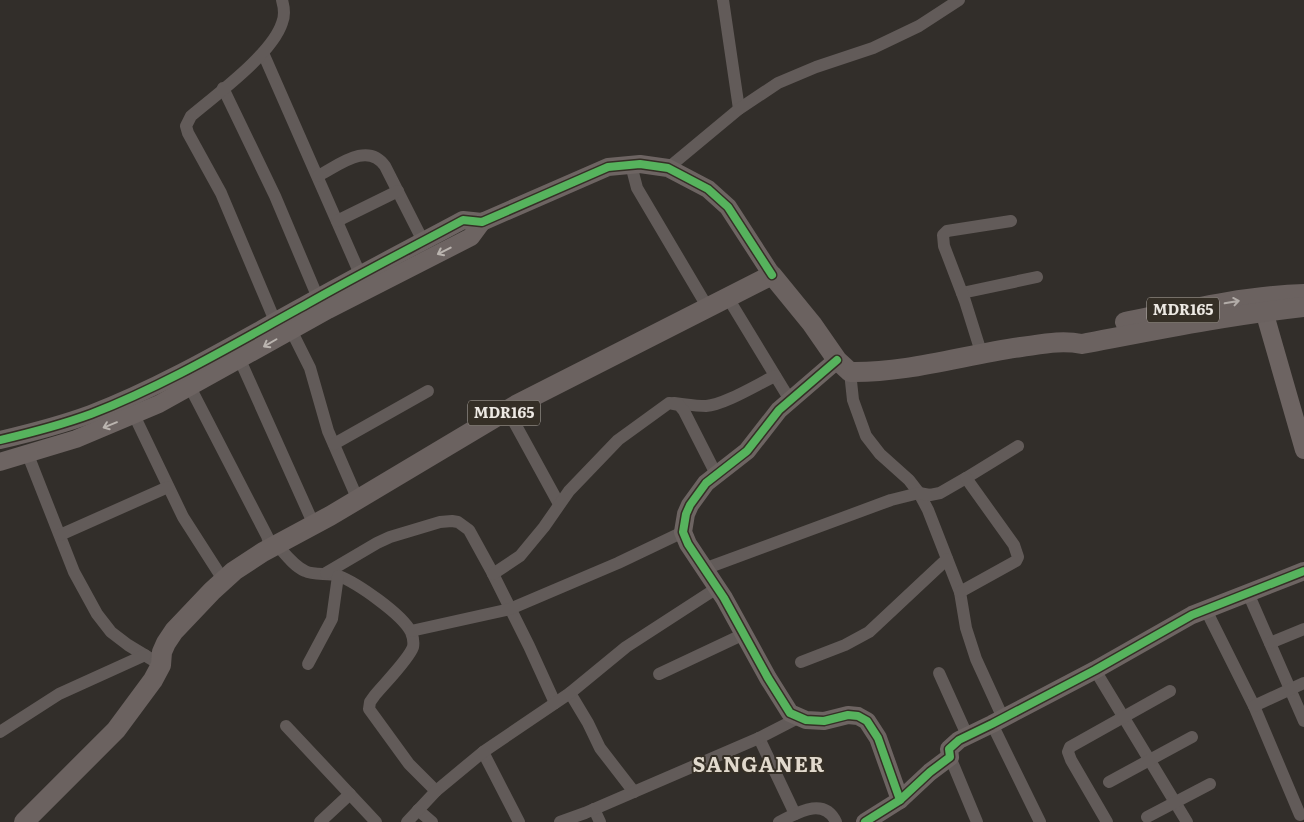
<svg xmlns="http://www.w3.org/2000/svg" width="1304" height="822" font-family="Literata,serif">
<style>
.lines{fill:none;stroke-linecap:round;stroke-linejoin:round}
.street{stroke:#625b59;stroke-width:12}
.secondary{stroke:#6d6462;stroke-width:18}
.primary{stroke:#6b6260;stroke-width:20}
.cycleway-casing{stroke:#352f26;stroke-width:11}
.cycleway{stroke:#56b35d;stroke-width:8}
.oneway{stroke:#bab4af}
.oneway2{stroke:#b2aca8}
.labels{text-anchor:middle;stroke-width:4;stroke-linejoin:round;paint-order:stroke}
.shield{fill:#352f26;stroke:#b6b1aa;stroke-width:1}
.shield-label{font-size:15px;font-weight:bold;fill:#ede9e3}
.district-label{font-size:21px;font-weight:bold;letter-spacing:1px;fill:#e1d9cd;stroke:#352f26}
</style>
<rect width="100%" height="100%" fill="#322e2a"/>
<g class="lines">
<g class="street">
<polyline points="723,0 739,109"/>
<polyline points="263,53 360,274"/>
<polyline points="223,88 275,196 318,298"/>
<polyline points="631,165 637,188 708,308"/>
<polyline points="668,168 739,109 778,83 816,67 873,48 919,26 959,0"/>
<path d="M318 176C338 166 367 141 385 166L423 241"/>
<polyline points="337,221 398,191"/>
<polyline points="962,293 1037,277"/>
<polyline points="728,298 790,400"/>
<path d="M275 321 221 193 188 133 186 126 191 116C217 94 272 54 282 23 285 16 284 7 282 0"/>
<polyline points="291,330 310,368 328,431 358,500"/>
<polyline points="981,352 965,301 944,246 943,235 947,231 1011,221"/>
<polyline points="240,360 314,525"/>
<polyline points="850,372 853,400 866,436 880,454 909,480 919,493 928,510 960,592 966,628 976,659 1003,718"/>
<polyline points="190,387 267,536 271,548"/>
<path d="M674 403C684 404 695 406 706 406 724 405 758 384 775 376"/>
<polyline points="508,411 559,504"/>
<polyline points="134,415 183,517 224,581"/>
<polyline points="334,444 428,391"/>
<polyline points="28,455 74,572 97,614 111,632 128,645 161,665"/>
<polyline points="60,535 168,487"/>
<path d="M277 545C285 554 294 566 305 571 315 576 328 572 339 576 357 583 402 614 411 632 413 637 414 642 413 647 409 659 384 684 375 695L370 702 369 709 409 764 436 791"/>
<polyline points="704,569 891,500 919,493 930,495 940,493 966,478 1018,446"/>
<polyline points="326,573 377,543 390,537 440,522 452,521 458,522 469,530 491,570 529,646 555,703"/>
<polyline points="493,574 520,556 544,527 569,491 618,440 669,403 679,405 684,411 716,474"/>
<polyline points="960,592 1016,561 1018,557 1014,545 966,478"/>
<polyline points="1248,593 1304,721"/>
<polyline points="1206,610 1254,706 1300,815"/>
<polyline points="411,631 510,609 618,563 683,532"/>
<polyline points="1270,643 1304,629"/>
<polyline points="801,662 845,645 869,632 947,559"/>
<polyline points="308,664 332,619 338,576"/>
<polyline points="1095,670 1187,822"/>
<polyline points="939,673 967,735"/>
<polyline points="659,674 744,634"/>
<polyline points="570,693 588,723 600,748 634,792"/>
<polyline points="1254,706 1304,683"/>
<polyline points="992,724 1040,822"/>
<polyline points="286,726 376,822"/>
<polyline points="0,732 59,694 145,655"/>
<polyline points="759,738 795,814"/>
<polyline points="483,752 519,822"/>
<polyline points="950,757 977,822"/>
<polyline points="1109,782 1192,737"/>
<polyline points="594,809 600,822"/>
<polyline points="418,810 432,822"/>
<polyline points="1147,817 1210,784"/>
<polyline points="320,822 350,794"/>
<polyline points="407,822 436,791 483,752 570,693 626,647 717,588"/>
<polyline points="560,822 585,813 759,738 798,718"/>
<path d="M779 822C797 813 824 796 836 822"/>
<polyline points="1107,822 1071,760 1068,752 1070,747 1170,691"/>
</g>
<g class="secondary">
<polyline points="1264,311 1304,450"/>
<polyline points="837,360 779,410 747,451 706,483 690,505 686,514 683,532 688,544 724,598 768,678 790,713 806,720 824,721 848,715 858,716 867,721 878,738 900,800"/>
<path d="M0 440C30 433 61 425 91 414 166 385 236 343 307 304 358 275 411 248 463 220L482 222 608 167 640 164 668 168 708 189 728 207 772 275"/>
<polyline points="0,462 76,439 159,404 328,310 471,237 482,222"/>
<polyline points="865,822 900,800 930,772 950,757 949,749 959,740 992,724 1095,670 1192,615 1304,571"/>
</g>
<g class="primary">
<path d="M1125 322C1184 310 1244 296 1304 294"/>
<path d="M24 822 116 730 153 680 161 665 162 652 166 643 174 631 212 591 234 571 263 552 330 516 516 405 772 275 812 324 837 360 850 372C908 373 964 355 1021 347 1043 344 1061 340 1082 344 1156 330 1229 315 1304 307"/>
</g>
<defs>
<g id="cycleway">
<polyline points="837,360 779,410 747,451 706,483 690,505 686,514 683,532 688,544 724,598 768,678 790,713 806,720 824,721 848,715 858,716 867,721 878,738 900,800"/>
<path d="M0 440C30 433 61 425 91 414 166 385 236 343 307 304 358 275 411 248 463 220L482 222 608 167 640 164 668 168 708 189 728 207 772 275"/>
<polyline points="865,822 900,800 930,772 950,757 949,749 959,740 992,724 1095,670 1192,615 1304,571"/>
</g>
</defs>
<use href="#cycleway" class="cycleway-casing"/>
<use href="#cycleway" class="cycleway"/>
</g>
<defs><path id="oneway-shaft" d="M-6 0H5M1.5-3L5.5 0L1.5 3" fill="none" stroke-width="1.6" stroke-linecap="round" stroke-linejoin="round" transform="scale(1.25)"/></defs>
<g class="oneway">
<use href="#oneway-shaft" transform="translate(444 251) rotate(153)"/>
<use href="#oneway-shaft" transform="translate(270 343) rotate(150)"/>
<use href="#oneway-shaft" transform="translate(110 425) rotate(158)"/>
</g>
<use class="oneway2" href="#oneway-shaft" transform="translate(1232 302) rotate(-10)"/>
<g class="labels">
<g class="shield">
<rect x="1147" y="297.5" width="72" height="25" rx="4"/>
<rect x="468" y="400.5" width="72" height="25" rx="4"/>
</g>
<g class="shield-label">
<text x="1183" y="315">MDR165</text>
<text x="504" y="418">MDR165</text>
</g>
<g class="district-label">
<text x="759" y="772">SANGANER</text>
</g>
</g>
</svg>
